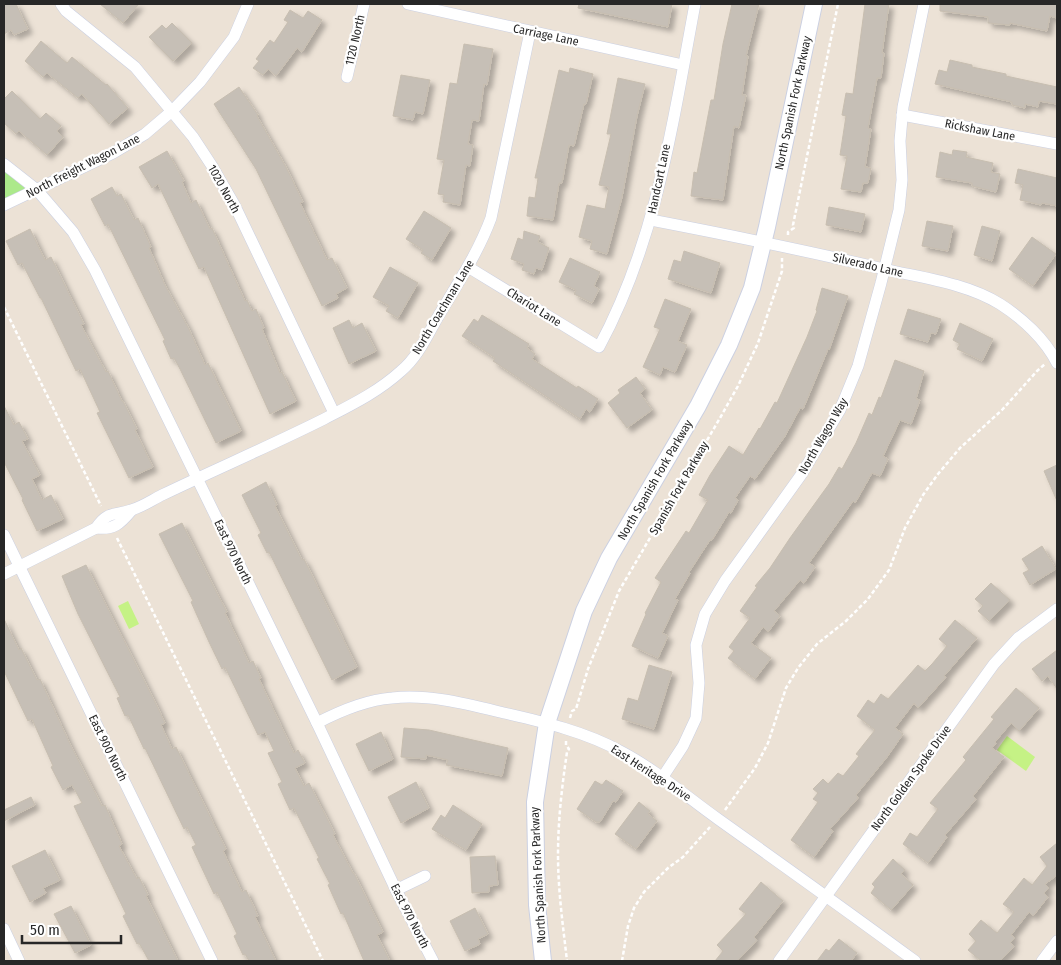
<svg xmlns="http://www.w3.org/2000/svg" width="1061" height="965" font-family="'Fira Sans Condensed',sans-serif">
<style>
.green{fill:#ace98b}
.pitch{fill:#c5f285}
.building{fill:#c6bfb6;stroke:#c7beb0;filter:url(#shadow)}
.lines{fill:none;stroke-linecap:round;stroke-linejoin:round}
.street-casing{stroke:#cbd0e2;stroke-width:12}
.secondary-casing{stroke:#cbd0e2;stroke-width:18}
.path{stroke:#fff;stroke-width:2.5;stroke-dasharray:4 2.5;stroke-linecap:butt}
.street{stroke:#fff;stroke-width:11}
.secondary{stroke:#fff;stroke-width:16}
.labels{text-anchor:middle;stroke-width:4.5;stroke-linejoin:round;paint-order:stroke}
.street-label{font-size:12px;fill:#272727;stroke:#fff}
</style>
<defs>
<filter id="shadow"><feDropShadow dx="4.5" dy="4.5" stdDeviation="2.5" flood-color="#0004"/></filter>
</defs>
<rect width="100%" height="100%" fill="#ece2d6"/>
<polygon class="green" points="4,164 37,190 4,207"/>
<g class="pitch">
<polygon points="128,601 139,624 129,629 118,606"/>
<polygon points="1007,736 1035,757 1026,771 997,750"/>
</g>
<g class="building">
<polygon points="4,4 16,4 28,29 14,35 11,30 4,34"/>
<polygon points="100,4 139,4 123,23"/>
<polygon points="579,4 672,4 668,27 578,8"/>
<polygon points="732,4 759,4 746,56 748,56 742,95 746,95 739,128 734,126 723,200 691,196 694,172 697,173 711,100 714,100 723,44"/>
<polygon points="865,4 889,4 882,53 884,53 881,78 877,78 868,128 871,129 865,167 871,168 868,183 863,183 861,192 841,189 847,156 840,155 846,116 842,115 846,93 853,94"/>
<polygon points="940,4 1057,4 1057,18 1050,16 1047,31 1010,23 1010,25 988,23 988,17 940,11"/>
<polygon points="290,10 303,18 308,11 322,20 302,52 297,48 276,76 268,69 263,75 253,68 259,61 256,59 270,40 274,43 288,22 284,20"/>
<polygon points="172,23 192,43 173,61 149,37 162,25 166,29"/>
<polygon points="41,41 67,63 72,57 106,85 107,84 128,108 109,124 82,94 78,98 47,73 43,77 25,61"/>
<polygon points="464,44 493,49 487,85 484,84 479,121 472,120 468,144 473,145 470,166 466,165 460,205 443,202 444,195 438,194 444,160 437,159 450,83 457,84"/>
<polygon points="950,60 972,65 972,67 1006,74 1006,76 1057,87 1057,104 1039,101 1038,107 1025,104 1025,108 1012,105 1012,102 935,84 939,70 947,72"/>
<polygon points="570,68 593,74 586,104 584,104 574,146 569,145 562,183 559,183 553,220 527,216 529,197 535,198 538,178 535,178 559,70 569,73"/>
<polygon points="401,75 430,80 423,114 415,112 413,120 393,116"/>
<polygon points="618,78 645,84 637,116 622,197 607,254 590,249 592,241 579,237 587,205 605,209 609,187 599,185 611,134 607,134"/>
<polygon points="239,87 258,115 257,116 286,167 303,202 300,203 327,260 332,258 347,288 336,294 338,298 322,306 256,169 214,104"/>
<polygon points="12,91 40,119 46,113 61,126 57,131 63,137 47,155 19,131 16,134 4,123 4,99"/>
<polygon points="953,150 967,152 966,157 993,163 991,172 1000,174 996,192 972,186 972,183 936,177 940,152 952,155"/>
<polygon points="167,151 184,181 182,182 191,203 196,200 210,229 212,228 245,301 247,300 252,311 256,309 264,328 262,329 280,373 282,372 296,401 270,414 204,267 199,269 158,184 152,188 139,167"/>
<polygon points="1018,169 1057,178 1057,206 1042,203 1041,205 1020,200 1023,185 1015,183"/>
<polygon points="112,187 117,196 121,194 134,220 138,218 151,247 149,248 165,285 189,329 205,365 208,363 241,431 216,443 180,369 174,358 171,359 163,341 165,340 108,224 105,226 91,199"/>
<polygon points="829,207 865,214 861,232 826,225"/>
<polygon points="424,211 451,228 432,260 421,253 423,250 406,239"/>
<polygon points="927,221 953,226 948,251 922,246"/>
<polygon points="982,226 1000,231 992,261 974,255"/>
<polygon points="30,229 45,260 51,257 84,324 81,325 106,372 108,371 122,401 123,401 137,429 135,430 153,467 129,478 97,413 100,412 80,369 76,371 41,298 40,298 22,263 18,265 6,241"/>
<polygon points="524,231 540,236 538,242 549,248 542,270 536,268 534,274 522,270 524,264 511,259 518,238 523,240"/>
<polygon points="1032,237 1056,254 1033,286 1009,269"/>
<polygon points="684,251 720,263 711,293 668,279 674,260 681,262"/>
<polygon points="570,258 600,272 594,286 599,289 592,303 574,294 576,290 559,282"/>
<polygon points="390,267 418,283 398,318 386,311 389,306 373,297"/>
<polygon points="822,288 848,296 829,350 828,349 803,409 800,408 785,436 755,479 750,476 735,498 738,500 731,513 729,512 712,540 710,540 689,572 690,573 675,599 678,600 662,633 668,636 658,658 632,646 646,614 645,613 661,582 655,578 686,531 689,533 708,500 699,495 710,475 729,446 743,455 759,428 760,429 775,402 777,403 807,337 817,311 816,310"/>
<polygon points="665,299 691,309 678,341 687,345 675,372 663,367 660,375 643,367 660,329 654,327"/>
<polygon points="908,309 941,319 936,334 931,333 928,342 900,334"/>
<polygon points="482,315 529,344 527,348 535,354 532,359 577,388 578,386 598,399 590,412 586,409 580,419 493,361 495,358 462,336 474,319 478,322"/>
<polygon points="349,320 353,328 362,323 376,351 349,364 333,328"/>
<polygon points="960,323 993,339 982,361 957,349 960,344 953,340"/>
<polygon points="895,360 924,371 916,399 920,400 911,424 900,420 883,456 888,459 880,476 872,473 855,503 853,501 809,563 815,567 804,583 800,580 774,611 780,616 768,632 763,627 751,643 771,658 755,679 728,658 734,651 729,647 750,618 740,611 757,587 755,586 770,568 790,538 829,484 839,467 842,469 856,443 869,413 872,415 879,397 881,398"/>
<polygon points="636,377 645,389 640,393 652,410 627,428 608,403 620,393 618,390"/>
<polygon points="4,406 14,425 19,422 28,439 22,441 40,475 32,479 42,500 51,495 63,519 37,531 22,500 23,499 4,462"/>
<polygon points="1057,465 1057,501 1044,471"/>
<polygon points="266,482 277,505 275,506 302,560 304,559 357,667 332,680 269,552 267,553 258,535 261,533 242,495"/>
<polygon points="182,523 216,591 227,612 225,613 249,663 253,661 261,678 259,679 294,753 298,750 305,763 295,768 304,786 309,783 335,834 333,835 353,873 354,873 383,932 377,935 390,961 364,961 343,913 341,914 328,885 330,884 317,859 319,858 294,808 290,810 278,784 282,782 268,753 274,751 265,732 258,735 225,667 222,669 209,642 191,602 193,601 159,534"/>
<polygon points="1042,546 1056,569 1030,585 1023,573 1029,570 1022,559"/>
<polygon points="86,565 158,708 165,723 161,725 172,749 176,747 226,849 223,851 242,892 246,890 258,916 255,917 276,961 249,961 245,954 243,955 234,936 237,934 217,892 214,894 192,847 196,845 187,827 184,829 145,748 144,749 128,715 125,716 117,698 120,697 78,614 62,576"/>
<polygon points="991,583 1010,600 989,621 978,611 983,606 975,599"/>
<polygon points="4,619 19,650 21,648 37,680 40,679 70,744 102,806 105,805 122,844 119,846 137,879 139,877 148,895 146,896 178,961 149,961 139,943 137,944 123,916 126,914 74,806 82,803 72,785 63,790 51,767 53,766 32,719 28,721 4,671"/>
<polygon points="955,620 977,638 944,676 946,677 918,708 914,703 895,728 903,734 887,757 856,795 858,798 830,829 833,831 814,857 791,840 818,802 813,799 818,793 813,789 823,779 828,784 838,773 843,776 859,756 856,754 875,730 857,716 868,700 874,704 881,694 888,699 918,665 925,671 932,664 947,646 939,639"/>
<polygon points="1057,650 1057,689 1048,676 1042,681 1032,669"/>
<polygon points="649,665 672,672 654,729 622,719 628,698 638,701"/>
<polygon points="1016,688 1039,708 1019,731 1011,723 995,742 996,743 992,748 1004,757 973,796 976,799 945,835 947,837 928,863 903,844 910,833 917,837 938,809 930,803 966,760 963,757 994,719 991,717"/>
<polygon points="404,728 429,730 508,748 502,776 446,765 448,760 426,755 426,759 401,757"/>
<polygon points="381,732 393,759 369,771 356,744"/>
<polygon points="606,780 623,791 616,802 613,801 600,822 596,822 577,809 595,781 602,785"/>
<polygon points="416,782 429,808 401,823 388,797"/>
<polygon points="31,797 35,805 4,821 4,810"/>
<polygon points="639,802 650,811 648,814 657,821 636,849 615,834"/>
<polygon points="453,805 482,824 466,850 432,829 441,815 445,818"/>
<polygon points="1057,843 1057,877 1056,876 1045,884 1049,888 1044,893 1048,897 1033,916 1029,912 1011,935 1015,938 1010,943 1014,946 1005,956 1000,961 981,961 968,950 976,941 969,934 981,920 997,933 1014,912 1003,904 1024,878 1032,885 1047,866 1040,857"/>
<polygon points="45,850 60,880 43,888 46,893 30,902 12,866"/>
<polygon points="495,856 498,885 489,886 489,892 472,893 470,857"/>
<polygon points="893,859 905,870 901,874 913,885 891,910 871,893 875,887 872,884"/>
<polygon points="761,882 783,901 754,937 757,940 737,961 715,961 723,951 717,945 746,914 739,909"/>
<polygon points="71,906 91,945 75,953 54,914"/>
<polygon points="475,908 488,934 478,939 480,944 465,951 450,921"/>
<polygon points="839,939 857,953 851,961 817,961 826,949 829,951"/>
</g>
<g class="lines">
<defs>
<g id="street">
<polyline points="61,4 66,11 135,67 193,137 212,166 235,206 334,413"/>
<polyline points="408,4 683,65"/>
<polyline points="347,77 364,4"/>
<polyline points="902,115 1057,144"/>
<polyline points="4,164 37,190 73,232 95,270 317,723 396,890 433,961"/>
<polyline points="4,205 113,153 145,134 172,111 200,82 234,37 248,4"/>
<path d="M651 220C729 235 807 251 884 269 922 278 966 283 1000 304 1022 318 1045 339 1057 363"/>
<path d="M468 267 599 347C657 240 673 121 695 4"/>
<path d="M96 528C114 530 120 524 131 511"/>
<polyline points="4,535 212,961"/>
<path d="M4 574 96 528C108 510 115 516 131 510 142 507 152 500 162 495 216 469 270 446 324 419 351 405 378 392 401 371 418 357 428 334 439 315 458 283 478 253 491 218L530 32"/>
<path d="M317 723C340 711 365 700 392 698 430 694 467 704 504 713 544 722 586 732 622 752 656 770 687 797 718 819 784 866 850 913 915 961"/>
<polyline points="662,778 683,746 696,718 699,683 696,645 705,614 725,581 801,475 840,410 858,366 881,283 899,210 902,180 900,141 903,107 924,4"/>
<polyline points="396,890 425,876"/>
<polyline points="4,929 19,961"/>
<polyline points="779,961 994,664 1018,638 1057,609"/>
<polyline points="1042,961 1057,941"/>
</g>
<polyline id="secondary" points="543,961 537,905 535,802 547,723 584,611 609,558 698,406 729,345 752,288 767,227 814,4"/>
</defs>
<use href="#street" class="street-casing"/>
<use href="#secondary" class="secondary-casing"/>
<g class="path">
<polyline points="788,235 788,232 794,228 793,225 838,4"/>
<polyline points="4,307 101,506"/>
<polyline points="117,538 323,961"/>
<polyline points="570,718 572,711 576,709 588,669 619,591 720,418 738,386 758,343 782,271 782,258"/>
<path d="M566 741V745L569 749 567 752C562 786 558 820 558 855 558 890 563 926 567 961"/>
<polyline points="725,810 755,768 768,743 786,688 798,668 817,644 846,621 868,599 889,570 905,528 923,495 938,474 960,448 1002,410 1037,371 1045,364"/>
<polyline points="622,961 628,926 634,908 644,892 668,868 683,857 710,827"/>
</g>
<use href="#street" class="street"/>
<use href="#secondary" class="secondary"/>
</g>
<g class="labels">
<g class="street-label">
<text transform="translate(546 35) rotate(12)" y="4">Carriage Lane</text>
<text transform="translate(355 40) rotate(-77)" y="4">1120 North</text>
<text transform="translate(793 103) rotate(-78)" y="4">North Spanish Fork Parkway</text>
<text transform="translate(980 130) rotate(11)" y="4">Rickshaw Lane</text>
<text transform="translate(83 166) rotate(-27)" y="4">North Freight Wagon Lane</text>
<text transform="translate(659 179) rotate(-78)" y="4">Handcart Lane</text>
<text transform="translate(224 189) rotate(61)" y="4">1020 North</text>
<text transform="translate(868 265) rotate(13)" y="4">Silverado Lane</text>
<text transform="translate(443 307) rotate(-59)" y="4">North Coachman Lane</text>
<text transform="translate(534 307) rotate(32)" y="4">Chariot Lane</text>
<text transform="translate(823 436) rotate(-60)" y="4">North Wagon Way</text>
<text transform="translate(655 480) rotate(-60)" y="4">North Spanish Fork Parkway</text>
<text transform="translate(679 488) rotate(-60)" y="4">Spanish Fork Parkway</text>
<text transform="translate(233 552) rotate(64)" y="4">East 970 North</text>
<text transform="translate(108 748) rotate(64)" y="4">East 900 North</text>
<text transform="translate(651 773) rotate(33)" y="4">East Heritage Drive</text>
<text transform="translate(911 778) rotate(-54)" y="4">North Golden Spoke Drive</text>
<text transform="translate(538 875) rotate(-93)" y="4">North Spanish Fork Parkway</text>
<text transform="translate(410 916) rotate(63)" y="4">East 970 North</text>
</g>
</g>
<rect width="1061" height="965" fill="none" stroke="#272727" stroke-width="10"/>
<path d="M22 935v8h99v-8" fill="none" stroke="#272727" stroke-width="2.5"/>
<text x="30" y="935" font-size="15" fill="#272727" stroke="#ffffff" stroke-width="4" paint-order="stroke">50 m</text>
</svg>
